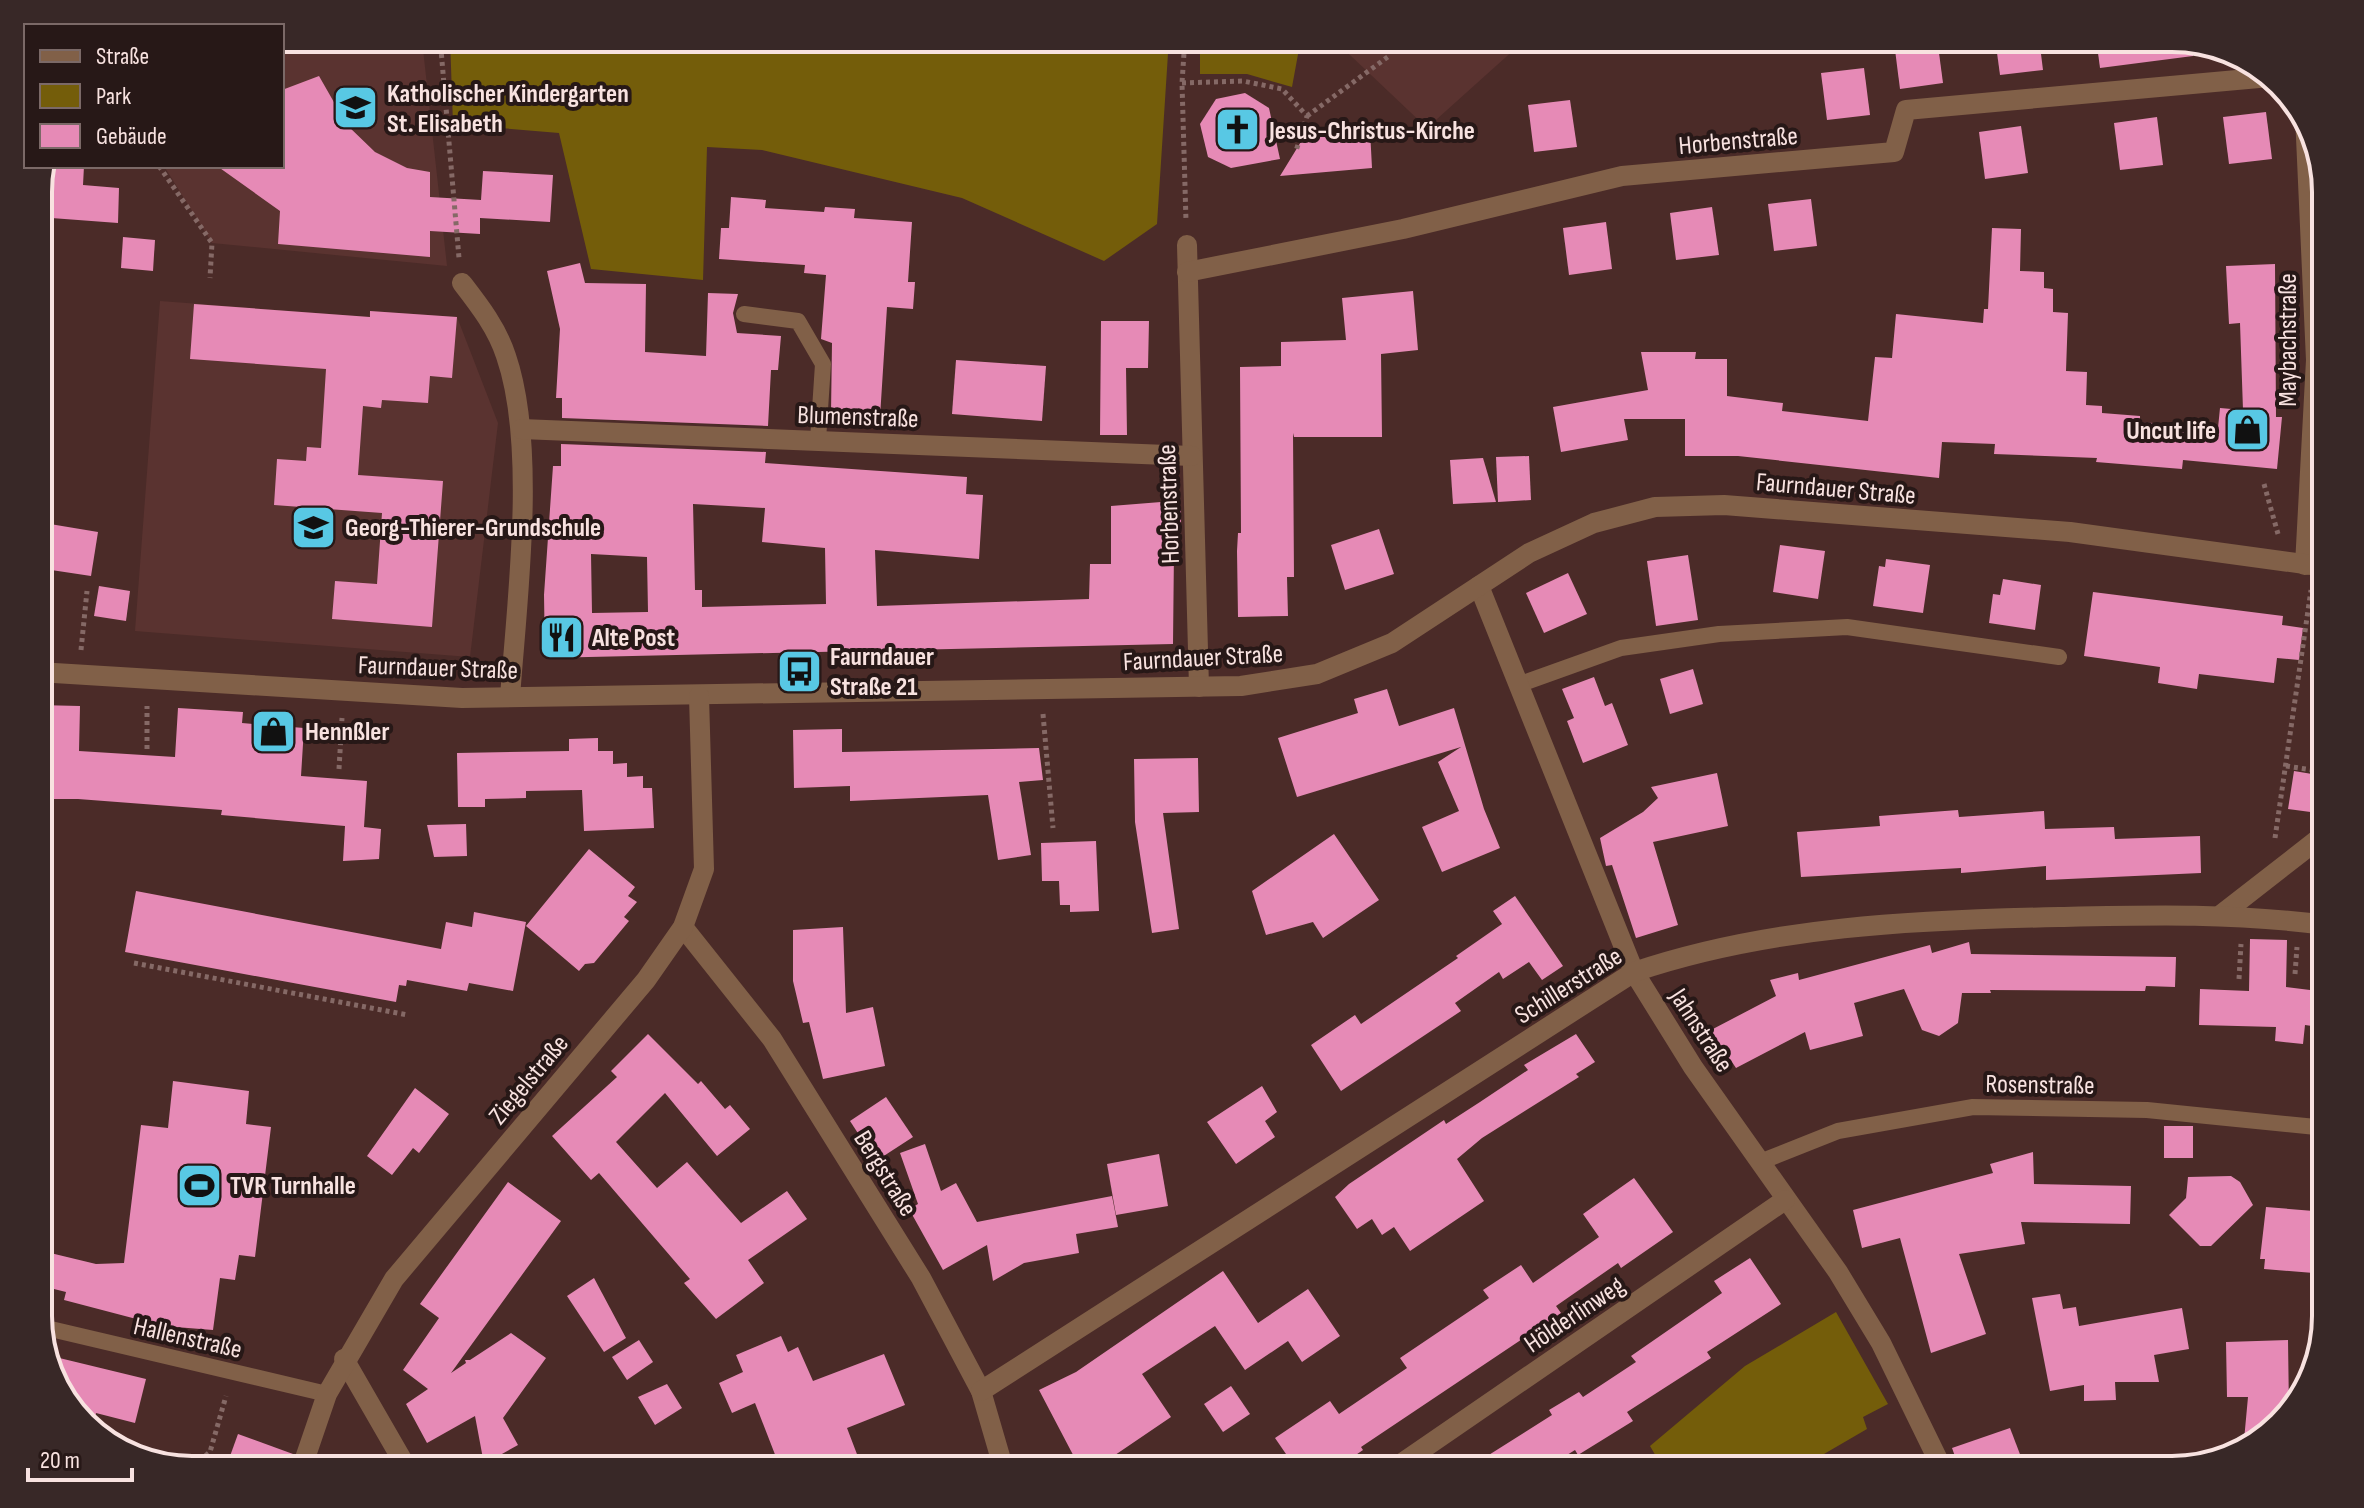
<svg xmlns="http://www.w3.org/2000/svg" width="2364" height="1508" font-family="'Sofia Sans Condensed',sans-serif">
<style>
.built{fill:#5a3330}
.green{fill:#745d0a}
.building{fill:#e68ab6;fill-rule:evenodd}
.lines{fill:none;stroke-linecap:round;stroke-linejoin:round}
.path{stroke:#856966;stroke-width:5;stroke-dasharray:4 4;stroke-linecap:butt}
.service{stroke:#816048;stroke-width:16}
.minor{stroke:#816048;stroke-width:20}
.tertiary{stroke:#816048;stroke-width:20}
.labels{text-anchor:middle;stroke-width:8;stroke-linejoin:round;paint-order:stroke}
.poi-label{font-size:26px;font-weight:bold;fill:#f8e2e0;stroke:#271817;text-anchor:start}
.street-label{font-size:26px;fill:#f8e2e0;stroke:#271817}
.rim{fill:none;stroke:#f8e2e0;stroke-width:4}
</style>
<rect width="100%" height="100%" fill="#4b2b28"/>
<g class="built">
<polygon points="282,38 426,38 423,49 447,266 212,243 164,166 282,166"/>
<polygon points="1332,38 1527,38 1427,128"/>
<polygon points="160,301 369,317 370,311 457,317 498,423 470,657 135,631"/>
</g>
<g class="green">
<polygon points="450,38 1169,38 1157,224 1104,261 962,198 762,150 707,147 703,280 591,269 559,133 453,124"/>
<polygon points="1200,38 1301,38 1292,87 1247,74 1200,74"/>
<polygon points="1836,1312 1888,1404 1863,1417 1867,1429 1824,1454 1830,1470 1664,1470 1650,1446 1745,1366"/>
</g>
<g class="building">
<polygon points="1937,38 1943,83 1900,89 1894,42"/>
<polygon points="1995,38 2039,38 2043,70 2000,75"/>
<polygon points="2096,38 2172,38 2192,44 2193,56 2100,68"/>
<polygon points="1864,68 1870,115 1827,120 1821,73"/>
<polygon points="319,76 347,125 375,152 407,168 430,172 430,197 481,200 483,171 553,175 550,222 480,218 480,234 430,231 430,257 278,244 280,211 217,166 282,166 282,90"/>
<polygon points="1245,93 1269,108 1280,159 1231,168 1208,157 1200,124 1216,99"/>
<polygon points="1570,100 1577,147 1534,152 1528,105"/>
<polygon points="2266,112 2272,159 2229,164 2223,117"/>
<polygon points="2157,117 2163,165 2120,170 2114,123"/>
<polygon points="1345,123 1370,130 1372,168 1280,176 1310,127 1339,136"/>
<polygon points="2021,126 2028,173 1985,179 1979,132"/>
<polygon points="46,166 84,166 83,185 119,188 118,223 38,217 38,183"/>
<polygon points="731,197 766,200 765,208 824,212 825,207 855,209 854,218 912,222 908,282 915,282 913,309 887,307 880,417 831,413 832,343 821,339 826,275 804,273 805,265 719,259 721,228 729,228"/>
<polygon points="1811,199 1817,246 1774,251 1768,204"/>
<polygon points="1712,207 1719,255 1676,260 1670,213"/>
<polygon points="1606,222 1612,269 1569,275 1563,228"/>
<polygon points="1992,228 2021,229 2020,271 2044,272 2044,288 2053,289 2053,312 2068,313 2066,371 2087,372 2086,405 2102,406 2102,413 2140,416 2140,422 2218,428 2220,408 2243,410 2240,323 2229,324 2226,266 2275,264 2276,417 2282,417 2277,469 2183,460 2182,469 2096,462 2097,458 1994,454 1995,444 1942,442 1939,478 1738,456 1685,456 1685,419 1624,419 1628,440 1561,452 1553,407 1648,390 1641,352 1696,352 1695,359 1727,359 1727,396 1783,403 1782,411 1868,421 1875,357 1892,358 1896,314 1983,323 1984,309 1988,309"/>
<polygon points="123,237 155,240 153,271 121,268"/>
<polygon points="580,263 585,283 646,284 645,352 706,356 708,293 738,294 733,313 737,333 781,336 778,370 771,370 768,426 562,418 562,398 556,398 560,329 547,271"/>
<polygon points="1413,291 1418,350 1381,354 1382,437 1294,437 1293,433 1294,577 1287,577 1288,616 1238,617 1237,551 1238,533 1241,533 1240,367 1281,366 1281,342 1346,340 1342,298"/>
<polygon points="194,304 370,317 370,311 457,317 452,378 430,376 428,403 382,400 381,408 363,406 358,475 443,481 432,627 332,619 335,581 377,584 382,513 274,505 277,459 306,461 307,447 321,448 326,369 190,359"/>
<polygon points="1101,321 1149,321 1148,368 1126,368 1127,435 1100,435"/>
<polygon points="956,360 1046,366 1042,421 952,414"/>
<path d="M561 444 766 452 765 463 967 477 966 494 983 495 979 559 875 550 877 606 1089 599 1090 564H1111V506L1161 502 1166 507H1181V549H1174L1173 644 545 658 544 595 553 466H561ZM693 504 765 508 762 542 825 548 826 604 702 607V590H695ZM591 554 647 557 648 612 592 613Z"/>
<polygon points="1529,456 1531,500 1498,502 1496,457"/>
<polygon points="1483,458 1496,502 1453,504 1450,460"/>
<polygon points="38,522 98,532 91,576 38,568"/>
<polygon points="1379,529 1394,574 1345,590 1331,545"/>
<polygon points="1780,545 1825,551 1818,599 1773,592"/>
<polygon points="1688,555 1698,620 1656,626 1647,561"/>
<polygon points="1886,559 1930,565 1923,613 1873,606 1879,566 1885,567"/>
<polygon points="1568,573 1587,614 1544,633 1526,593"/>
<polygon points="2003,579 2041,585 2035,630 1989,623 1993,594 2000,595"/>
<polygon points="99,586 130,591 126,621 94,616"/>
<polygon points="2093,592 2283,616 2282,625 2303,628 2299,660 2277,658 2274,683 2199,674 2197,689 2158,683 2160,667 2084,656"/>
<polygon points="1693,669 1703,704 1670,714 1660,679"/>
<polygon points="1594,677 1605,706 1612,703 1628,745 1583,763 1567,721 1574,718 1562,689"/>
<polygon points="1387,689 1399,726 1454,708 1484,809 1500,848 1442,872 1422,827 1459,811 1438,762 1461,747 1297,797 1278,738 1358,713 1354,699"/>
<polygon points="38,705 80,706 79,751 175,757 178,708 243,712 242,723 304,728 301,776 367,781 364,827 381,829 379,859 343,861 345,826 221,815 222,810 78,799 38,799"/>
<polygon points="842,729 842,752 1039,748 1043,780 1019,782 1031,855 998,860 988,795 850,801 850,786 794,788 793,730"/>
<polygon points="598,738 598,751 613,751 613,764 627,763 627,777 643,776 643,788 652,788 654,828 584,831 582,790 526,791 526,798 485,799 485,807 458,807 457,753 569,751 569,739"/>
<polygon points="1198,758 1199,812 1163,813 1179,929 1152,933 1135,822 1134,759"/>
<polygon points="2294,771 2324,776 2318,813 2288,809"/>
<polygon points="1717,773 1728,826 1653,842 1678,925 1636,938 1612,865 1606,866 1600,838 1643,812 1658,798 1651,787"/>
<polygon points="1958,810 1959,817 2044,811 2045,829 2114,827 2115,839 2200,836 2201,873 2046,880 2046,866 1961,873 1961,868 1801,877 1797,832 1880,826 1879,816"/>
<polygon points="466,824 467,856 434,857 427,825"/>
<polygon points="1334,834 1379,900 1323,938 1313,922 1266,935 1252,891"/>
<polygon points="1096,841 1099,911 1070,912 1070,905 1060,905 1059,881 1042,881 1041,843"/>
<polygon points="589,849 635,887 628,896 637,902 624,917 629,921 594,963 585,964 579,971 526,926"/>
<polygon points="136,891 441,949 446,922 472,927 474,912 526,922 513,991 469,983 467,991 407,980 406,986 399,985 396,1002 125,952"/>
<polygon points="1515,896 1563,966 1542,980 1529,962 1503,979 1499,972 1455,1003 1461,1011 1341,1091 1311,1045 1355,1015 1361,1024 1458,958 1456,956 1502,924 1493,911"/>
<polygon points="843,927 846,1013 873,1007 885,1066 823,1079 809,1022 803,1023 793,981 793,930"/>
<polygon points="2250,939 2287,940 2286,987 2326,992 2326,1028 2305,1025 2303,1044 2275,1041 2276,1027 2199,1025 2200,989 2249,991"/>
<polygon points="1969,942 1971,954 2176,957 2175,987 2146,986 2145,991 1990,990 1991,993 1962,993 1958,1023 1939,1036 1922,1030 1904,989 1854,1003 1863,1036 1810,1050 1805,1032 1736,1068 1730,1059 1727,1061 1711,1030 1776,996 1770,980 1798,973 1799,980 1930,945 1932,953"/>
<polygon points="648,1034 698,1084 701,1081 725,1109 730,1105 750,1129 717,1156 665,1093 616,1142 657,1188 687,1162 741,1223 787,1191 807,1219 748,1260 764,1283 716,1319 684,1283 690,1279 599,1173 591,1180 552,1136 617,1077 611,1071"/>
<polygon points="1576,1034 1595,1062 1576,1074 1579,1077 1482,1138 1457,1159 1484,1201 1410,1251 1394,1227 1382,1235 1372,1219 1357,1229 1335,1197 1349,1184 1444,1120 1446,1124 1480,1102 1528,1070 1524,1065"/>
<polygon points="173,1081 249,1091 246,1124 271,1127 255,1257 239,1255 235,1280 220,1278 213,1330 163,1326 64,1300 66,1292 38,1285 38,1250 96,1264 124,1263 141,1125 168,1128"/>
<polygon points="1262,1086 1277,1112 1265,1121 1275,1137 1236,1164 1207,1122"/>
<polygon points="415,1088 449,1114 419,1153 413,1148 392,1175 367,1156"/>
<polygon points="886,1097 913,1137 876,1161 850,1121"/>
<rect x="2164" y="1126" width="29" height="32"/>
<polygon points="925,1144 941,1191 956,1183 977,1222 1112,1196 1118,1227 1076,1234 1079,1253 1024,1263 993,1281 987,1245 943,1270 909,1209 918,1204 900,1153"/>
<polygon points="2033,1152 2034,1184 2131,1186 2130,1224 2021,1222 2025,1244 1959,1254 1986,1334 1931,1353 1900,1238 1862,1248 1853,1210 1993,1173 1990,1164"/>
<polygon points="1159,1154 1168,1206 1116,1215 1107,1164"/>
<polygon points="2231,1176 2240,1182 2253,1205 2211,1246 2200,1246 2169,1215 2186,1198 2188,1177"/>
<polygon points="1634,1178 1673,1232 1621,1268 1618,1263 1556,1306 1561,1313 1361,1447 1363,1450 1334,1470 1297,1470 1275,1438 1330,1401 1339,1414 1407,1368 1400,1358 1489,1298 1483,1290 1521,1265 1533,1283 1599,1237 1583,1214"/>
<polygon points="508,1182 561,1221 451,1373 466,1363 465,1360 470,1360 511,1333 546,1358 503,1418 518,1445 484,1464 475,1416 427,1443 406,1404 428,1389 403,1370 439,1318 420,1304"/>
<polygon points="2266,1207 2326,1212 2326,1274 2264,1269 2265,1259 2260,1259"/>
<polygon points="1750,1258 1781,1304 1707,1352 1711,1358 1627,1412 1633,1421 1578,1455 1575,1450 1543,1470 1465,1470 1552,1415 1549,1410 1579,1392 1583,1397 1636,1362 1631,1356 1722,1293 1714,1281"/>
<polygon points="1223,1271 1258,1323 1308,1289 1340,1336 1302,1362 1288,1341 1245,1370 1215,1326 1142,1374 1171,1417 1093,1470 1081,1470 1039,1390 1076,1372"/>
<polygon points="594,1278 626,1338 604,1352 567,1296"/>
<polygon points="2060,1294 2063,1309 2076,1307 2079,1326 2182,1308 2189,1349 2154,1355 2159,1382 2115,1382 2116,1400 2084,1401 2084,1385 2050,1391 2032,1298"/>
<polygon points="781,1336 788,1352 798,1347 813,1381 884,1354 905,1405 847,1428 863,1470 781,1470 755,1403 732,1413 719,1383 743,1372 736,1355"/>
<polygon points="639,1340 653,1362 627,1380 612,1357"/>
<polygon points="2288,1340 2289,1411 2243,1451 2248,1397 2227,1397 2226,1342"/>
<polygon points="47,1355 146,1379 135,1423 96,1413 93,1429 59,1393"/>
<polygon points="667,1384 682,1408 655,1425 638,1397"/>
<polygon points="1231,1386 1250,1414 1223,1432 1204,1404"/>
<polygon points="2010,1428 2026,1470 1960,1470 1952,1448"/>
<polygon points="238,1434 293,1454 288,1470 225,1470"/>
</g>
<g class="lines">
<g class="path">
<polyline points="440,38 459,258"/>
<polyline points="1185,38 1182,83 1186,221"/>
<polyline points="1182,83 1243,81 1282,89 1307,116 1296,151"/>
<polyline points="1307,116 1389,56"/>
<polyline points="159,166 212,243 210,278"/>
<polyline points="2264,484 2278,534"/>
<polyline points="81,650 87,591"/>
<polyline points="1043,714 1053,828"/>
<polyline points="147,749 147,706"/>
<polyline points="2286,766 2326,772"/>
<polyline points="339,769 342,718"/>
<polyline points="2275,838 2311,590"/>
<polyline points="134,963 408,1015"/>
<polyline points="2295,974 2297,947"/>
<polyline points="2239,979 2241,944"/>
<polyline points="193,1466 210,1452 226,1396"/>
</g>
<g class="service">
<polyline points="744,314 798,321 823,364 818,440"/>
<polyline points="1518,685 1621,648 1719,634 1847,627 2059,657"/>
<polyline points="1760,1162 1838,1131 1973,1107 2147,1110 2326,1128"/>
<polyline points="38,1326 327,1394"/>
</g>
<g class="minor">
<polyline points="1187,245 1199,687"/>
<polyline points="1187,272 1403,229 1622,176 1894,152 1906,110 2270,77"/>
<path d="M462 283C479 305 497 328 506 356 537 446 517 600 510 697"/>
<polyline points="521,429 1192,456"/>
<polyline points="2305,565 2316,360 2305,115"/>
<polyline points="1479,586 1634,972 1693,1067 1838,1272 1881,1343 1943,1470"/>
<polyline points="2222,914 2326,833"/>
<polyline points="683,927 772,1039 921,1278 981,1391 1004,1470"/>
<polyline points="344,1359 408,1470"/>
<path d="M981 1391 1634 972C1770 926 1916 920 2059 917 2152 915 2233 913 2326 925"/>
<polyline points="1392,1470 1785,1200"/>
</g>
<g class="tertiary">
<polyline points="38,672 462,698 1241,686 1317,674 1392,643 1529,553 1594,523 1655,507 1724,505 2070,532 2326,567"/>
<polyline points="301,1470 327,1394 394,1279 646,980 683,927 704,869 699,696"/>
</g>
</g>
<defs>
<symbol id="school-square" viewBox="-11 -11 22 22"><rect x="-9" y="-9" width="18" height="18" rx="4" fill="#58c8e4" stroke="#271817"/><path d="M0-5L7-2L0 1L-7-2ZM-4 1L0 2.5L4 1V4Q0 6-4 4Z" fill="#111"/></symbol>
<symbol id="church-square" viewBox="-11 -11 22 22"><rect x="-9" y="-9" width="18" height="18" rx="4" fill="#58c8e4" stroke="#271817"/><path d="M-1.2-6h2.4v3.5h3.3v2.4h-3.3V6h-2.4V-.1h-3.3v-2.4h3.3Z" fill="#111"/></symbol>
<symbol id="shop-square" viewBox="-11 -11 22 22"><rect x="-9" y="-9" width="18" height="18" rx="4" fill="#58c8e4" stroke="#271817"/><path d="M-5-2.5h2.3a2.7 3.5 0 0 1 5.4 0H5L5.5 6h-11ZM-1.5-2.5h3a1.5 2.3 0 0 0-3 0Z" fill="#111"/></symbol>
<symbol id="restaurant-square" viewBox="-11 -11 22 22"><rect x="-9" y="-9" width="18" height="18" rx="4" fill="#58c8e4" stroke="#271817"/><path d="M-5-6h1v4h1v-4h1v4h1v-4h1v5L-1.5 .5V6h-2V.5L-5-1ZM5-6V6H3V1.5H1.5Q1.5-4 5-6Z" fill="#111"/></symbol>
<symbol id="bus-square" viewBox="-11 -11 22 22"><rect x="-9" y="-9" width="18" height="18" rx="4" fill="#58c8e4" stroke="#271817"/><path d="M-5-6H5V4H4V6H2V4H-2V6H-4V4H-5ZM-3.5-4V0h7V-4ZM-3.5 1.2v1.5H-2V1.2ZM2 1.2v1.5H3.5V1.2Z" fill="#111"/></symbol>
<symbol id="stadium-square" viewBox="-11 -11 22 22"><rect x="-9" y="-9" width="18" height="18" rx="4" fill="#58c8e4" stroke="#271817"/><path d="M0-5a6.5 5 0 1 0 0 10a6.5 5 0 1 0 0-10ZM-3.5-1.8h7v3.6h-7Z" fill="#111"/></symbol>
</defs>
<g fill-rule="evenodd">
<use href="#school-square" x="330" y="82" width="51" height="51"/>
<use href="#church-square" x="1212" y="104" width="51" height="51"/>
<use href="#shop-square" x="2222" y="404" width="51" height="51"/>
<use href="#school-square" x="288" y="502" width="51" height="51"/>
<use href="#restaurant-square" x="536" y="612" width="51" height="51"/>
<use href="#bus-square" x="774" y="646" width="51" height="51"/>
<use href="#shop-square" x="248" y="706" width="51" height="51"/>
<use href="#stadium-square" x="174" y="1160" width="51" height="51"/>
</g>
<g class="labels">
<g class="poi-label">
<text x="387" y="102">Katholischer Kindergarten<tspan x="387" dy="30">St. Elisabeth</tspan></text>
<text x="1269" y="139">Jesus-Christus-Kirche</text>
<text x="2216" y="439" text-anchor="end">Uncut life</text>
<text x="345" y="536">Georg-Thierer-Grundschule</text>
<text x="592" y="646">Alte Post</text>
<text x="830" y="665">Faurndauer<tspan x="830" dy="30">Straße 21</tspan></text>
<text x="305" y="740">Hennßler</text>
<text x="230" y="1194">TVR Turnhalle</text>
</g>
<g class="street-label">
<text transform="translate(1738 140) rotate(-5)" y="9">Horbenstraße</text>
<text transform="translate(2287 340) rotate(-90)" y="9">Maybachstraße</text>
<text transform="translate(858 416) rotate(2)" y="9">Blumenstraße</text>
<text transform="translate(1836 488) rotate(5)" y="9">Faurndauer Straße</text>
<text transform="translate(1168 504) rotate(-92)" y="9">Horbenstraße</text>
<text transform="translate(1203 657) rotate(-3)" y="9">Faurndauer Straße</text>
<text transform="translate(438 667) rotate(2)" y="9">Faurndauer Straße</text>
<text transform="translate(1568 985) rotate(-32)" y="9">Schillerstraße</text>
<text transform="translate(1702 1030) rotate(57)" y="9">Jahnstraße</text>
<text transform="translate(528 1079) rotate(-50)" y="9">Ziegelstraße</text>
<text transform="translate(2040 1084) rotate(1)" y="9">Rosenstraße</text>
<text transform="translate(886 1173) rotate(58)" y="9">Bergstraße</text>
<text transform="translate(1574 1314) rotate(-34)" y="9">Hölderlinweg</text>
<text transform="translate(188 1337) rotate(13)" y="9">Hallenstraße</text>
</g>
</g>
<path d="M0 0H2364V1508H0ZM192 52H2172A140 140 0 0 1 2312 192V1316A140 140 0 0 1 2172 1456H192A140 140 0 0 1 52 1316V192A140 140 0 0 1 192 52Z" fill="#382827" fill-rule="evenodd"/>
<path class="rim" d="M192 52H2172A140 140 0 0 1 2312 192V1316A140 140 0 0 1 2172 1456H192A140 140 0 0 1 52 1316V192A140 140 0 0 1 192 52Z"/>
<rect x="24" y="24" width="260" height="144" fill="#271817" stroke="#7b6967" stroke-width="2"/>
<rect x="40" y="50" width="40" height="12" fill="#816048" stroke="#7b6967" stroke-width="2"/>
<text x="96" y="64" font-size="24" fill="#f8e2e0">Straße</text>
<rect x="40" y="84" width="40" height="24" fill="#745d0a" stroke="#7b6967" stroke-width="2"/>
<text x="96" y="104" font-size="24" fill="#f8e2e0">Park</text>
<rect x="40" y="124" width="40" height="24" fill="#e68ab6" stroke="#7b6967" stroke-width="2"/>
<text x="96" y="144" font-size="24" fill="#f8e2e0">Gebäude</text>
<path d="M28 1468v12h104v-12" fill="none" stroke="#f8e2e0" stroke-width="4"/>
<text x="40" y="1468" font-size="24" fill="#f8e2e0" stroke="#271817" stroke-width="6" paint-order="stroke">20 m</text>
</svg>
